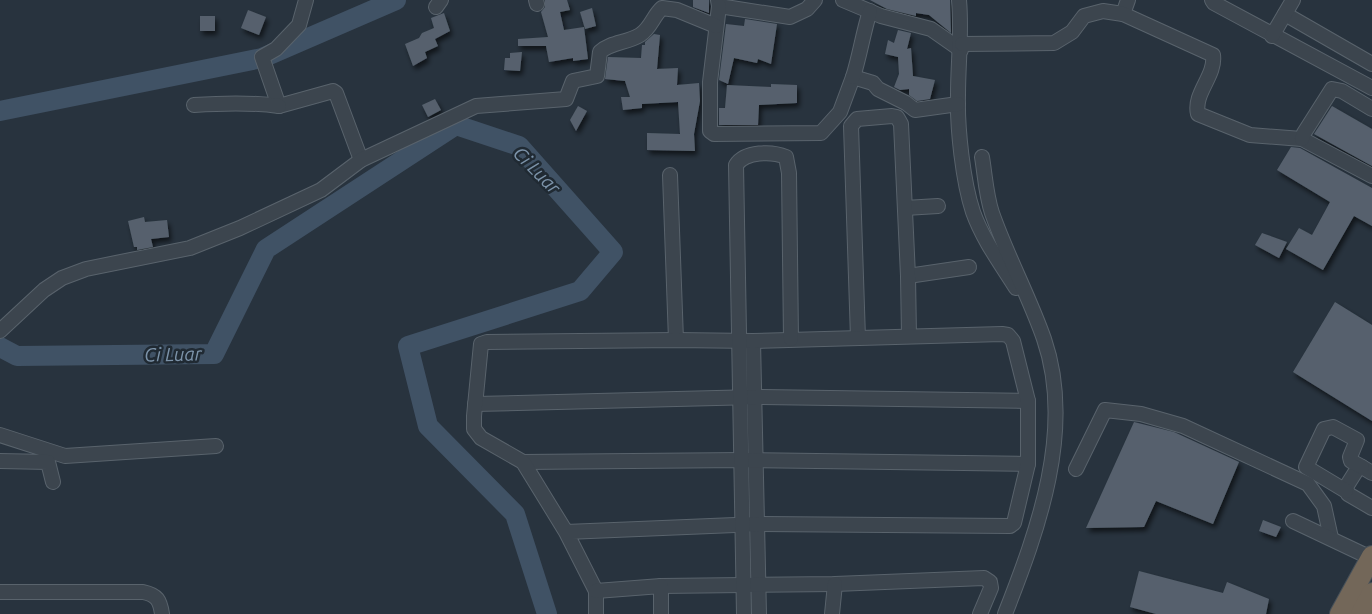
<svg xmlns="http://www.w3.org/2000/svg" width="1372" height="614" font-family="Ubuntu,sans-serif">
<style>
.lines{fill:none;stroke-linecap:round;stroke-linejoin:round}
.river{stroke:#405265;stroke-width:20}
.building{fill:#56616d;filter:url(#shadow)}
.minor-casing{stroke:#59636c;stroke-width:16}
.highway-casing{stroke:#465059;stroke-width:22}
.minor{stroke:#3c454e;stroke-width:14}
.highway{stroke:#736759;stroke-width:20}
.labels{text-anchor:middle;stroke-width:5;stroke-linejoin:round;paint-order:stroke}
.water-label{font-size:19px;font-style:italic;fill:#7c93a9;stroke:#202a33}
</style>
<defs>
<filter id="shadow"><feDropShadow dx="2.5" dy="4" stdDeviation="2.5" flood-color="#0009"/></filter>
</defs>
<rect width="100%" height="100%" fill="#28333e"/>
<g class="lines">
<g class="river">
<polyline points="0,111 262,58 396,0"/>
<polyline points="0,347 17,356 214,354 266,249 456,125 519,146 613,252 580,291 408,346 428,426 515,514 547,614"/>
</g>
</g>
<g class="building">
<polygon points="545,0 567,0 570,10 560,12 564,30 584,27 588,59 573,61 573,58 549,62 546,46 518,46 518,39 548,37 541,12 545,7"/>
<polygon points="693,0 709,0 709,13 693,7"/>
<polygon points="870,0 950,0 951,33 929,15 916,13 916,16 887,9"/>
<polygon points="592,8 596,26 585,29 580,12"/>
<polygon points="248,10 266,17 259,35 241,28"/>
<polygon points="444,13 450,31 435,39 438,46 425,52 427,58 413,66 405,44 419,38 422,33 434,28 431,18"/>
<rect x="200" y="16" width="15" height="15"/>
<polygon points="745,19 777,24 771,64 758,59 757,63 734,58 728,84 719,80 726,24 744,26"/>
<polygon points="898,30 911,33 907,49 911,48 913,76 935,80 930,99 917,101 909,95 909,89 900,90 894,87 899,74 898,57 885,54 888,40 894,43"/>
<polygon points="654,34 660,35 657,69 678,68 677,85 699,83 700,101 694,134 695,151 647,150 647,133 680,134 678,102 642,104 642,108 623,110 621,97 630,97 625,81 605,79 608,57 641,58 642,45 645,45 645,42"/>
<polygon points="522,52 520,71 504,70 505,58 510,58 510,53"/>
<polygon points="771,84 797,85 797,103 759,105 758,125 719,125 719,108 725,108 727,85 771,87"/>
<polygon points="435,99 441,110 428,117 422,105"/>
<polygon points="578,106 587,111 576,131 570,120"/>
<polygon points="1332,106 1372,129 1372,166 1314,134"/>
<polygon points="1291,147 1300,148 1372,188 1372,226 1354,216 1323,270 1286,249 1299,228 1312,235 1330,202 1277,170"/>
<polygon points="144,217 145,222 167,220 169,237 151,239 153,247 137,250 137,247 134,247 128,221"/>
<polygon points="1262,233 1287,242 1279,258 1255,245"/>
<polygon points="1335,302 1372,325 1372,421 1293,372"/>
<polygon points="1134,422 1174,432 1239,462 1213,524 1156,501 1144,527 1086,528"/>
<polygon points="1263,520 1281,527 1276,537 1259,531"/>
<polygon points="1139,571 1223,593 1227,582 1269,599 1266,614 1156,614 1130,607"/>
</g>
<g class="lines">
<defs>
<g id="minor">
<polyline points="306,0 299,25 276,49 262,57 279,106 333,91 336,93 361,160"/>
<polyline points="536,0 537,4"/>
<polyline points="718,0 719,6 790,17 807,9 815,0"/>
<polyline points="843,0 881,16 931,29 961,50"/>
<path d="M959 0C962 33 958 62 958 95 957 128 963 182 973 212 983 240 1001 264 1016 288"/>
<polyline points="1212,0 1214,3 1372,88"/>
<polyline points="719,6 710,82 710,131 714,134 821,133 840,112 853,77 873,83 878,89 906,103 915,110 958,104"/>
<polyline points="436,7 441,0"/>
<polyline points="1123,14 1128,0"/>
<polyline points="1285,14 1372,64"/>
<polyline points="1272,36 1293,0"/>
<path d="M962 44 1054 43 1072 32 1084 16 1103 11 1123 14 1213 55C1216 76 1193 93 1198 114L1250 135 1302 139 1372 176"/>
<path d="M853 77C860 55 863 33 870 11"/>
<path d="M194 105C223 103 250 102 279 106"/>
<polyline points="1302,139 1304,133 1332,89 1342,91 1372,109"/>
<path d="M982 157C985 175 986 195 992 213 1007 256 1029 296 1044 339 1075 429 1038 530 1005 614"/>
<polyline points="670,175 676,340"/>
<polyline points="905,208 938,206"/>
<polyline points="908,276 969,267"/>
<path d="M0 331 44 290 62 278 86 269 190 248 240 228 321 190 361 160 476 106 566 99 573 81 597 76 600 52C611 42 627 43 640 35 651 28 653 16 662 8L677 10 716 26"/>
<polyline points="858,338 851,126 857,119 892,116 897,117 901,124 908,276 909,336"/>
<polyline points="753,341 759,614"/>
<polyline points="475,404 756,397 1028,401"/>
<polyline points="0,435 65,456 216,446"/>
<polyline points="0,461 48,462 53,482"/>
<polyline points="523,462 742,460 1028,464"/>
<polyline points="1076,469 1105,410 1141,414 1183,426 1308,484 1324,506 1331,538"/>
<polyline points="1372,473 1362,467 1358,468 1346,487 1348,494 1372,508"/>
<polyline points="1346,491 1306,467 1324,429 1333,427 1357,440 1350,457 1351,461 1362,467"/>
<polyline points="1293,521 1371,558"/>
<polyline points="566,532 759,524 1010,526 1014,523 1028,464 1028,401 1013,341 1008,335 1002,334 753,341 676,340 487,342 481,344 474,416 474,429 481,438 523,462 566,532 596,591 596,614"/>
<polyline points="661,586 835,584 984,578 990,582 991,588 980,614"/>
<polyline points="596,591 661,586 661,614"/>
<path d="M0 592H143C157 595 160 600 162 614"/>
<path d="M744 614 736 165C745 151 772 151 786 157L789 173 791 339"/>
<polyline points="832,614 835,584"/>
</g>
<g id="highway">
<polyline points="1340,614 1372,556"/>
<polyline points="1361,614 1372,593"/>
</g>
</defs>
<use href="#minor" class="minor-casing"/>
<use href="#highway" class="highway-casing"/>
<use href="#minor" class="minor"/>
<use href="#highway" class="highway"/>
</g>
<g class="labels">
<g class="water-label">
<text transform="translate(537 170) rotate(45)" y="7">Ci Luar</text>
<text transform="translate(173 354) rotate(-1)" y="7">Ci Luar</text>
</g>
</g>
</svg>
